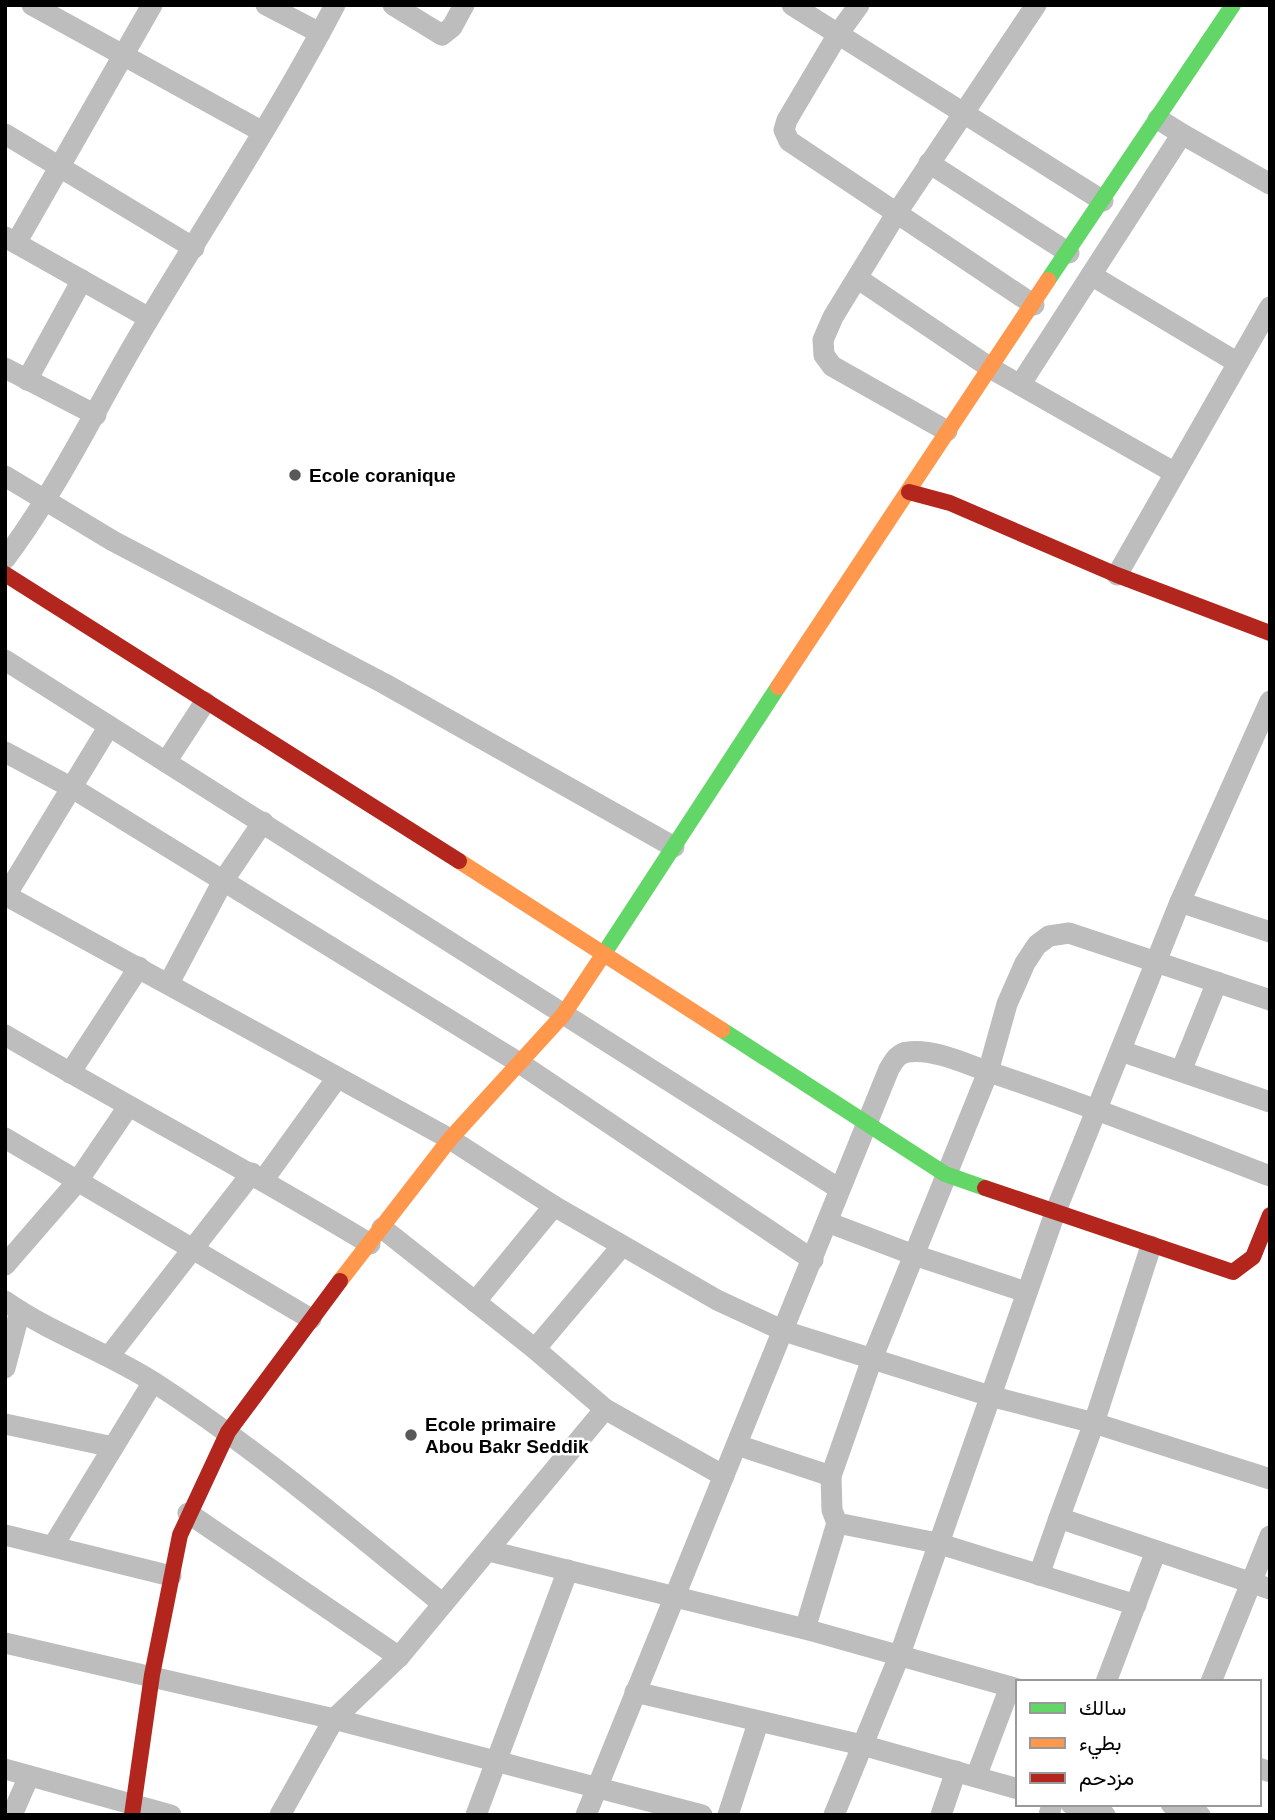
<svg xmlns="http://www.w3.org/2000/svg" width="1275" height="1820" font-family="Helvetica,Vazirmatn,sans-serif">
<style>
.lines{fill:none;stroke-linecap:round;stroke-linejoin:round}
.street{stroke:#bdbdbd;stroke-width:21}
.fast{stroke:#63d668;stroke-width:16}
.slow{stroke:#ff974d;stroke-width:16}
.jam{stroke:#b3261e;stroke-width:16}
.poi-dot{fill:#595959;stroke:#fff;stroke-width:2.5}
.labels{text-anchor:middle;stroke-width:5;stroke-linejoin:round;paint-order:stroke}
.poi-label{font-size:19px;font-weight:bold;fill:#000;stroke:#fff;text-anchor:start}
</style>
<rect width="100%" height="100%" fill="#fff"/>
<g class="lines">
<g class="street">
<polyline points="32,5 261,131"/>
<polyline points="266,5 320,33"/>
<polyline points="393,5 442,35 452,27 464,5"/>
<polyline points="792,5 1103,201"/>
<polyline points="859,5 838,34 787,120 784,130 789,141 1034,305"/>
<polyline points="5,134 194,248"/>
<polyline points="1182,134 1270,184"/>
<polyline points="929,163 1069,253"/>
<polyline points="5,237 149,318"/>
<polyline points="16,243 152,5"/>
<polyline points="1091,275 1238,363"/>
<polyline points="857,278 992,369 1175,473"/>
<polyline points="5,368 96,415"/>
<polyline points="27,380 82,280"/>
<polyline points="1020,385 1182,134 1158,119"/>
<polyline points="947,431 832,366 824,355 823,340 833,317 896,214 1036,5"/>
<polyline points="5,476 113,541 385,684 674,847"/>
<path d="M5 559C62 483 101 397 150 317 212 214 279 112 335 5"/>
<polyline points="1117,575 1270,307"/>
<polyline points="5,660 838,1188"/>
<polyline points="5,752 74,789 521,1064 813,1260"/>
<polyline points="166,762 205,702"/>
<polyline points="5,895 450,1139 554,1206 717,1300 784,1331 990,1396 1094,1423 1270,1479"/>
<polyline points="5,897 109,726"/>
<polyline points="1180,902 1270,932"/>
<polyline points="169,983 223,881 263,822"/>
<path d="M5 1035C126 1106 250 1171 370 1244"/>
<polyline points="1121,1051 1270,1102"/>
<polyline points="1181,1071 1217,982"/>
<polyline points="70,1073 139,967"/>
<polyline points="5,1138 311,1319"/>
<polyline points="264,1179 337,1078"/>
<polyline points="827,1222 914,1255 1026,1292"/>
<polyline points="1151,1246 1094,1423 1059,1518 1270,1589"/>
<polyline points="5,1265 77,1182 128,1107"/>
<path d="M5 1301C52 1334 107 1352 155 1383 257 1449 349 1528 443 1604"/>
<polyline points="475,1302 554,1206"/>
<polyline points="535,1349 622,1246"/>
<polyline points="110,1355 252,1173"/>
<polyline points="5,1368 20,1311"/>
<polyline points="605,1409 724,1476"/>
<polyline points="5,1424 113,1447"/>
<polyline points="737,1445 831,1476"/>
<polyline points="188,1513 399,1657"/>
<polyline points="5,1535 171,1576"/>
<polyline points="53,1546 153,1382"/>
<polyline points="489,1551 805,1629 1018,1689"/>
<polyline points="1039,1575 1059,1518"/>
<polyline points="1136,1605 937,1543 837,1523 832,1510 831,1476 872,1359 988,1072 1007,1004 1025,963 1037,945 1049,936 1069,933 1270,1000"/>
<polyline points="805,1629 837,1523"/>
<polyline points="5,1643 334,1719 702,1815"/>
<polyline points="1106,1682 1156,1551"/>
<polyline points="1211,1682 1270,1536"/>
<polyline points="635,1692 862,1745 1018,1789"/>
<polyline points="1259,1768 1270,1772"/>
<polyline points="5,1769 171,1815"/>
<polyline points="976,1777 1010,1687"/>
<polyline points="1071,1804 1105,1815"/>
<polyline points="1171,1804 1200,1815"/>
<polyline points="12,1815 29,1776"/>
<polyline points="280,1815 334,1719 399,1657 605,1409 535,1349 382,1228"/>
<polyline points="476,1815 568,1570"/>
<path d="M586 1815 889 1069C894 1061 898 1053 908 1052 935 1048 970 1066 995 1074 1088 1105 1179 1141 1270 1176"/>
<polyline points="728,1815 758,1723"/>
<polyline points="834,1815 900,1654 1055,1213 1180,902 1270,701"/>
<polyline points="941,1815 956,1771"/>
<polyline points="1049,1815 1052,1804"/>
</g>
<g class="fast">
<polyline points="1048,280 1233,5"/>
<polyline points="601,958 778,687"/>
<polyline points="722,1030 945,1174 985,1188"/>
</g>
<g class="slow">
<polyline points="778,687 1048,280"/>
<polyline points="459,861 722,1030"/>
<polyline points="340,1281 450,1139 563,1015 601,958"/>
</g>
<g class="jam">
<polyline points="909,492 950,503 1117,575 1270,633"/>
<polyline points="5,574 459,861"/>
<polyline points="985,1188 1233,1272 1253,1257 1270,1215"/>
<polyline points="132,1815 152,1675 180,1535 228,1432 340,1281"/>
</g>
</g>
<g class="poi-dot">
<circle cx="295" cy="475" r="7"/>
<circle cx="411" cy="1435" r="7"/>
</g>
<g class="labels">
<g class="poi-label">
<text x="309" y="482">Ecole coranique</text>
<text x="425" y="1431">Ecole primaire<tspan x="425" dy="22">Abou Bakr Seddik</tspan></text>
</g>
</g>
<rect width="1275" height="1820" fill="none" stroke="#000000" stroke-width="14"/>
<rect x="1016" y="1680" width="245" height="126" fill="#ffffff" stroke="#999999" stroke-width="2"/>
<rect x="1030" y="1703" width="35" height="10" fill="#63d668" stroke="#999999" stroke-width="2"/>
<text x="1079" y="1715" font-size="21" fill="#000000">سالك</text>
<rect x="1030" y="1738" width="35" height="10" fill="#ff974d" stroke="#999999" stroke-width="2"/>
<text x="1079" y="1750" font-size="21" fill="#000000">بطيء</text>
<rect x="1030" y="1773" width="35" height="10" fill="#b3261e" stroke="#999999" stroke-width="2"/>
<text x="1079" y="1785" font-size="21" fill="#000000">مزدحم</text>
</svg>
